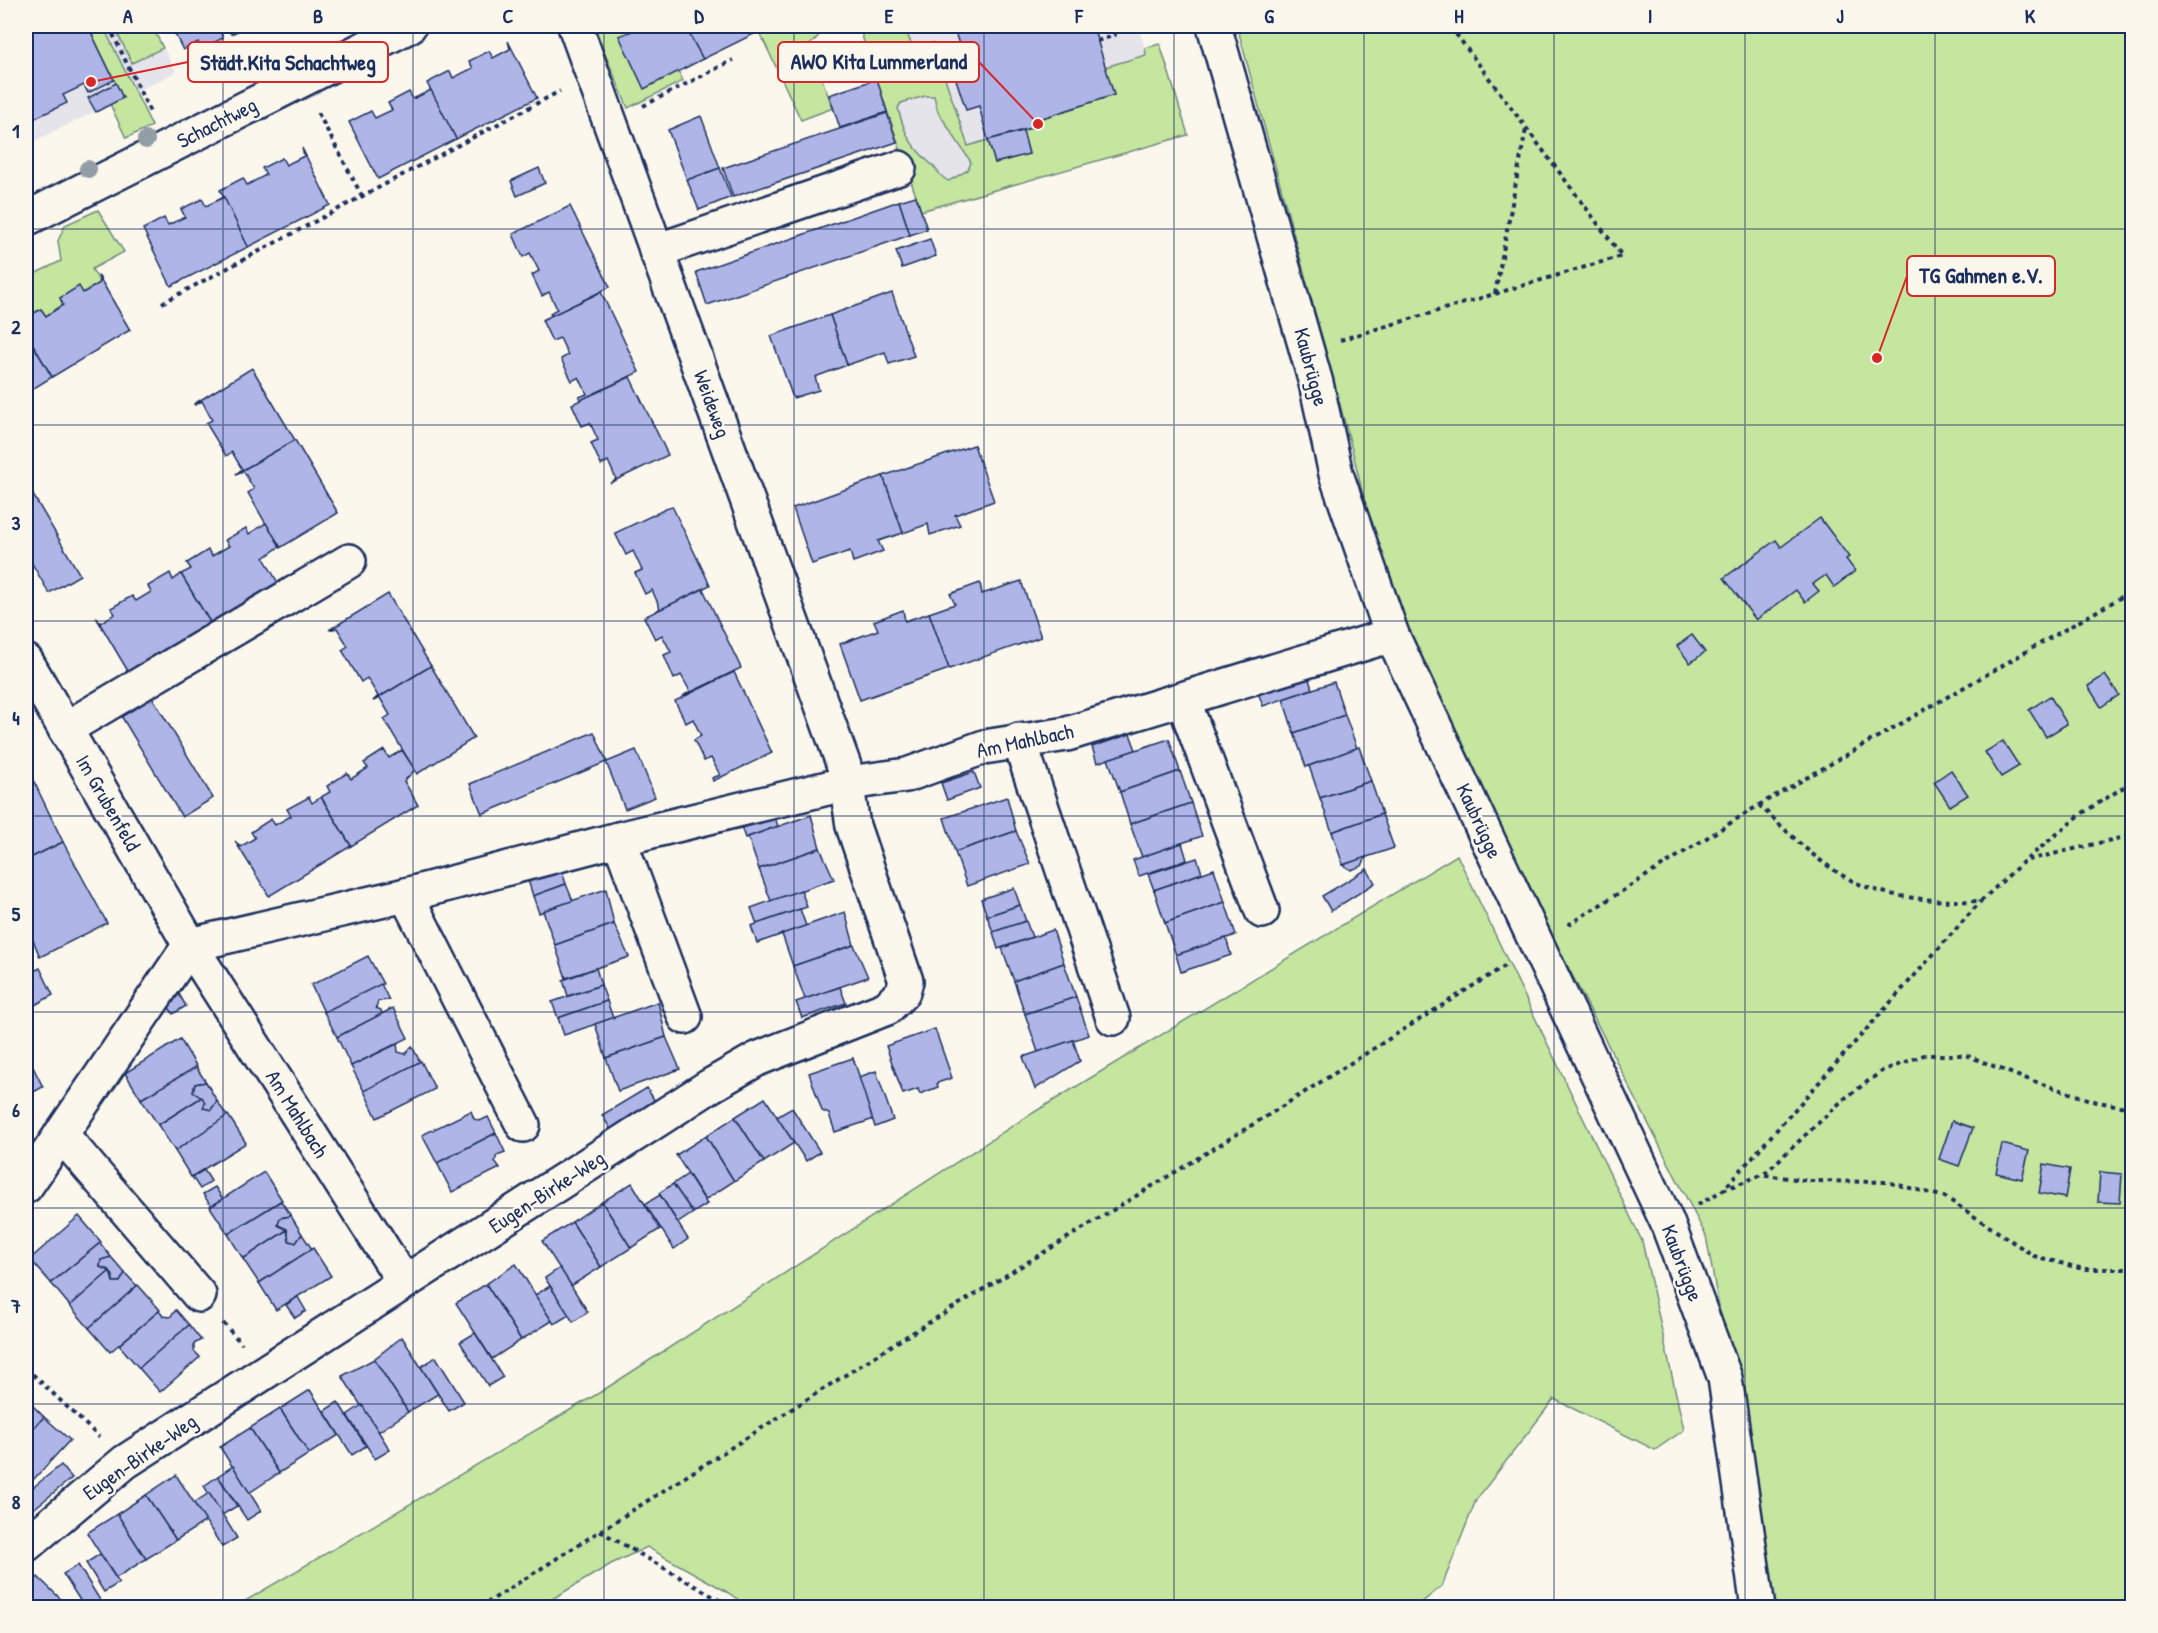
<svg xmlns="http://www.w3.org/2000/svg" width="2158" height="1633" font-family="'Patrick Hand',sans-serif">
<style>
.built{fill:#e4e4ea}
.green{fill:#c5e69f;stroke:#708a7e;stroke-width:1.5;fill-rule:evenodd}
.building{fill:#afb6e7;stroke:#1b2f5e;stroke-width:1.5}
.lines{fill:none;stroke-linecap:round;stroke-linejoin:round}
.minor-casing{stroke:#1b2f5e;stroke-width:38}
.path{stroke:#1b2f5e;stroke-width:4;stroke-dasharray:4.5 4.5;stroke-linecap:butt}
.minor{stroke:#fbf7ec;stroke-width:33}
.tree{fill:#929da5}
.grid{fill:none;stroke:#1b2f5e;stroke-width:1.5;stroke-opacity:0.55}
.labels{text-anchor:middle;stroke-width:5;stroke-linejoin:round;paint-order:stroke}
.street-label{font-size:21px;fill:#1b2f5e;stroke:#fbf7ec}
.leader{fill:none;stroke:#d62828;stroke-width:2}
.callout-dot{fill:#d62828;stroke:#fbf7ec;stroke-width:2}
.callout{fill:#fbf7ec;stroke:#d62828;stroke-width:2}
.callout-label{font-size:22px;text-anchor:middle;font-weight:bold;fill:#1b2f5e}
.neatline{fill:none;stroke:#1b2f5e;stroke-width:2}
.grid-label{font-size:20px;text-anchor:middle;font-weight:bold;fill:#1b2f5e}
</style>
<rect width="100%" height="100%" fill="#fbf7ec"/>
<filter id="ink" filterUnits="userSpaceOnUse"><feTurbulence type="fractalNoise" baseFrequency=".0167" numOctaves="2"/><feDisplacementMap in="SourceGraphic" scale="12" xChannelSelector="R" yChannelSelector="G"/><feConvolveMatrix kernelMatrix="1 2 1 2 8 2 1 2 1" color-interpolation-filters="sRGB"/></filter>
<g filter="url(#ink)">
<g class="built">
<polygon points="26,26 152,26 176,72 26,145"/>
<polygon points="877,26 1138,26 1145,48 1160,44 1188,135 921,211 877,79"/>
</g>
<g class="green">
<polygon points="88,26 103,26 152,126 126,138 110,104 123,98"/>
<polygon points="114,26 152,26 163,48 132,63"/>
<polygon points="593,26 645,26 621,37 678,70 683,81 628,108"/>
<polygon points="776,26 799,26 801,29 808,26 828,26 809,46 833,108 801,120 760,33"/>
<path d="M877 26H904L913 48 933 43 968 146 988 140 995 163 1029 154 1023 131 1037 126 1036 120 1114 95 1105 67 1146 55 1145 48 1160 44 1188 135 921 211 860 30ZM925 96H934L938 112 971 162 968 170 949 181C940 178 938 170 932 165 911 146 905 136 898 108L901 103Z"/>
<polygon points="1237,26 2132,26 2132,1607 1777,1608 1773,1605 1706,1236 1546,924 1391,613 1352,449"/>
<polygon points="98,210 124,252 92,269 100,283 83,293 79,287 60,298 63,305 46,316 41,309 26,318 26,278 61,261 58,241 65,225"/>
<polygon points="1457,855 1642,1241 1684,1430 1655,1450 1554,1399 1476,1500 1442,1586 1416,1607 749,1607 724,1590 647,1547 611,1564 539,1607 235,1607 599,1393 1028,1116"/>
</g>
<g class="building">
<polygon points="26,26 88,26 114,80 88,93 84,85 63,95 67,103 31,120 26,109"/>
<polygon points="171,26 218,26 223,38 201,49 198,42 183,50"/>
<polygon points="227,26 249,26 231,34"/>
<polygon points="645,26 685,26 703,59 644,89 619,36"/>
<polygon points="685,26 755,26 758,32 703,59"/>
<polygon points="755,26 776,26 759,33"/>
<polygon points="977,26 1093,26 1114,95 1036,120 1037,126 988,140 979,106 966,110 953,70 966,66 955,32"/>
<polygon points="508,41 537,98 456,139 427,83 450,71 453,78 473,68 469,61 489,51 493,58 510,49"/>
<polygon points="877,79 887,112 840,128 829,95"/>
<polygon points="116,83 123,98 96,112 88,98"/>
<polygon points="431,90 456,139 378,179 349,122 371,111 375,118 392,110 388,103 409,92 413,99"/>
<polygon points="887,113 897,142 733,197 723,168"/>
<polygon points="701,116 720,168 687,180 668,130"/>
<polygon points="1023,131 1029,154 995,163 988,140"/>
<polygon points="302,148 330,205 248,247 220,190 243,178 247,185 266,175 262,168 282,158 286,165 304,156"/>
<polygon points="539,168 545,183 517,196 511,181"/>
<polygon points="720,168 731,197 699,210 687,180"/>
<polygon points="916,196 927,229 910,235 899,201"/>
<polygon points="224,197 248,247 171,286 143,229 164,218 168,225 185,217 181,209 202,199 206,206"/>
<polygon points="899,201 910,235 707,305 696,272"/>
<polygon points="570,206 610,287 551,316 550,313 557,309 549,292 542,296 532,275 539,271 530,253 523,257 513,234"/>
<polygon points="930,239 936,256 902,268 896,251"/>
<polygon points="98,275 130,330 52,377 26,333 26,318 41,309 46,316 63,305 60,298 79,286 83,293 100,283"/>
<polygon points="601,292 639,372 581,400 579,397 587,394 579,377 572,381 561,359 568,355 560,338 552,341 542,320"/>
<polygon points="892,293 914,356 889,364 885,352 847,365 830,315"/>
<polygon points="830,315 847,365 815,377 819,390 793,398 771,336"/>
<polygon points="26,333 52,377 26,393"/>
<polygon points="252,368 295,440 236,474 242,469 232,452 226,456 206,423 212,420 202,401 195,405 194,404"/>
<polygon points="630,377 668,455 610,483 616,479 608,461 601,465 591,443 598,440 590,423 582,426 572,404"/>
<polygon points="295,440 338,513 280,548 248,493 254,489 244,472 236,474"/>
<polygon points="974,445 994,501 955,515 960,525 930,535 928,524 903,533 883,476"/>
<polygon points="883,476 903,533 878,541 883,551 853,562 850,551 812,564 793,508"/>
<polygon points="26,483 80,575 49,593 26,553"/>
<polygon points="672,506 710,585 654,613 660,608 652,590 645,594 635,573 642,570 633,551 626,555 615,533"/>
<polygon points="1820,518 1849,557 1846,559 1855,571 1834,587 1826,575 1813,584 1819,591 1805,602 1796,590 1756,620 1724,578 1776,540 1781,547"/>
<polygon points="266,523 280,546 264,558 278,583 211,624 181,574 191,569 187,563 208,550 212,556 229,546 225,540 246,528 249,534"/>
<polygon points="170,573 173,580 181,574 211,624 129,673 96,617 100,623 115,614 111,608 132,596 136,601 151,592 148,586"/>
<polygon points="1021,581 1041,637 949,669 929,613 955,604 950,594 980,583 982,594"/>
<polygon points="703,589 741,668 683,696 690,691 681,675 674,679 664,655 671,652 662,635 655,639 644,617"/>
<polygon points="388,594 431,666 373,701 378,696 367,678 361,682 342,650 348,646 337,628 329,630"/>
<polygon points="903,610 905,621 929,613 949,669 860,700 840,644 878,630 874,621"/>
<polygon points="1692,635 1705,652 1690,663 1677,646"/>
<polygon points="431,666 474,738 417,774 384,719 390,715 380,698 373,701"/>
<polygon points="734,672 772,753 713,781 712,778 720,775 711,758 704,761 694,740 701,736 693,719 686,723 675,701"/>
<polygon points="1307,673 1312,689 1263,706 1257,690"/>
<polygon points="2105,675 2119,695 2101,707 2088,686"/>
<polygon points="1334,682 1345,715 1294,733 1283,699"/>
<polygon points="151,695 213,798 182,817 120,714"/>
<polygon points="2050,696 2067,724 2046,737 2029,710"/>
<polygon points="1345,715 1357,748 1306,767 1294,733"/>
<polygon points="594,732 607,762 636,750 655,797 625,809 606,762 482,814 470,784"/>
<polygon points="1130,734 1136,750 1097,763 1092,747"/>
<polygon points="1169,739 1180,771 1120,792 1108,759"/>
<polygon points="2003,741 2019,766 2001,777 1985,752"/>
<polygon points="1359,747 1371,781 1320,798 1309,766"/>
<polygon points="384,750 389,758 402,750 415,770 404,781 418,805 351,846 321,797 330,792 327,786 347,773 351,779 368,768 364,763"/>
<polygon points="26,765 63,842 26,860"/>
<polygon points="1951,770 1968,795 1950,806 1934,782"/>
<polygon points="1180,771 1191,803 1130,824 1120,792"/>
<polygon points="974,772 980,788 947,800 941,783"/>
<polygon points="1371,781 1382,814 1332,832 1320,798"/>
<polygon points="309,797 312,803 321,797 351,846 269,896 235,841 240,847 255,838 251,832 271,819 275,825 291,816 287,809"/>
<polygon points="1007,797 1016,831 955,852 944,818"/>
<polygon points="1191,803 1202,836 1142,857 1130,824"/>
<polygon points="772,810 778,826 745,838 739,821"/>
<polygon points="1382,814 1394,848 1343,865 1332,832"/>
<polygon points="811,815 820,848 759,869 748,837"/>
<polygon points="1016,831 1030,864 967,886 955,852"/>
<polygon points="63,842 107,923 40,957 26,923 26,860"/>
<polygon points="1182,843 1187,860 1139,876 1133,860"/>
<polygon points="820,848 834,879 771,901 759,869"/>
<polygon points="1366,857 1362,866 1351,870 1343,865"/>
<polygon points="1197,858 1202,873 1154,890 1148,874"/>
<polygon points="561,868 566,884 533,896 528,880"/>
<polygon points="1214,869 1225,902 1165,923 1154,890"/>
<polygon points="1367,869 1375,883 1331,911 1322,896"/>
<polygon points="566,884 573,901 539,913 533,896"/>
<polygon points="1014,888 1020,905 987,916 981,899"/>
<polygon points="606,889 614,924 555,945 543,911"/>
<polygon points="801,890 807,907 757,924 751,908"/>
<polygon points="1225,902 1236,935 1176,955 1165,923"/>
<polygon points="1020,905 1026,921 993,932 987,916"/>
<polygon points="800,909 806,926 757,943 751,926"/>
<polygon points="845,912 854,945 793,966 782,934"/>
<polygon points="1026,921 1032,937 998,949 993,932"/>
<polygon points="614,924 629,957 566,978 555,945"/>
<polygon points="1053,930 1064,963 1014,981 1002,948"/>
<polygon points="1226,938 1231,955 1181,972 1176,955"/>
<polygon points="854,945 868,977 805,999 793,966"/>
<polygon points="368,956 383,984 324,1012 311,985"/>
<polygon points="1064,963 1076,997 1025,1014 1014,981"/>
<polygon points="40,968 53,995 26,1010 26,975"/>
<polygon points="596,968 601,985 568,996 563,980"/>
<polygon points="381,984 389,1000 378,1001 376,1008 381,1010 382,1014 337,1037 324,1012"/>
<polygon points="601,985 607,1001 558,1018 552,1002"/>
<polygon points="840,987 846,1003 802,1018 796,1002"/>
<polygon points="179,994 186,1006 173,1014 166,1003"/>
<polygon points="1076,997 1089,1035 1038,1052 1025,1014"/>
<polygon points="607,1001 613,1018 564,1035 558,1018"/>
<polygon points="658,1002 666,1037 606,1058 595,1024"/>
<polygon points="393,1008 408,1038 351,1066 337,1037"/>
<polygon points="935,1029 952,1078 937,1083 938,1087 920,1094 918,1089 903,1094 886,1046"/>
<polygon points="666,1037 680,1069 618,1091 606,1058"/>
<polygon points="180,1039 197,1067 141,1099 125,1073"/>
<polygon points="1073,1040 1080,1061 1035,1089 1023,1057"/>
<polygon points="397,1044 398,1052 405,1054 412,1046 420,1062 364,1091 351,1066"/>
<polygon points="853,1058 874,1119 835,1132 829,1114 822,1111 809,1073"/>
<polygon points="29,1059 43,1087 26,1096 26,1061"/>
<polygon points="421,1061 435,1089 377,1118 364,1091"/>
<polygon points="196,1067 206,1082 195,1084 193,1092 202,1097 158,1125 141,1099"/>
<polygon points="876,1071 893,1120 875,1127 859,1077"/>
<polygon points="206,1082 217,1101 211,1110 203,1108 203,1099 193,1092 195,1084"/>
<polygon points="647,1088 656,1103 611,1130 602,1115"/>
<polygon points="202,1097 205,1103 203,1108 211,1110 217,1101 227,1116 175,1151 158,1125"/>
<polygon points="765,1098 794,1143 764,1162 735,1117"/>
<polygon points="792,1108 820,1152 806,1161 777,1117"/>
<polygon points="471,1111 474,1119 480,1121 488,1117 496,1133 437,1163 422,1135"/>
<polygon points="228,1115 246,1143 191,1177 175,1151"/>
<polygon points="735,1117 764,1162 734,1181 706,1136"/>
<polygon points="1952,1121 1973,1128 1959,1166 1939,1159"/>
<polygon points="496,1133 505,1152 497,1155 495,1161 500,1168 452,1192 437,1163"/>
<polygon points="706,1136 734,1181 705,1200 676,1155"/>
<polygon points="2002,1144 2029,1151 2022,1179 1996,1173"/>
<polygon points="2044,1164 2070,1169 2065,1198 2039,1193"/>
<polygon points="204,1170 211,1181 200,1189 192,1177"/>
<polygon points="264,1172 282,1200 228,1234 210,1207"/>
<polygon points="2100,1172 2122,1174 2120,1203 2098,1202"/>
<polygon points="688,1174 707,1204 693,1213 673,1184"/>
<polygon points="632,1183 660,1229 631,1248 602,1202"/>
<polygon points="673,1184 693,1213 678,1223 659,1193"/>
<polygon points="215,1187 223,1199 211,1206 203,1194"/>
<polygon points="660,1195 688,1239 674,1249 645,1204"/>
<polygon points="281,1201 291,1216 280,1218 278,1225 287,1230 243,1259 228,1234"/>
<polygon points="602,1202 631,1248 601,1267 572,1222"/>
<polygon points="79,1216 101,1242 51,1283 30,1259"/>
<polygon points="291,1216 302,1234 296,1243 289,1241 287,1229 278,1225 280,1218"/>
<polygon points="572,1222 601,1267 571,1286 542,1241"/>
<polygon points="287,1230 289,1241 296,1243 302,1234 312,1249 259,1283 243,1259"/>
<polygon points="100,1243 111,1257 101,1260 100,1267 110,1271 70,1306 51,1283"/>
<polygon points="313,1248 331,1276 276,1310 259,1283"/>
<polygon points="111,1257 125,1273 120,1282 113,1282 113,1276 109,1270 100,1267 101,1260"/>
<polygon points="516,1264 552,1321 521,1340 486,1284"/>
<polygon points="560,1268 588,1312 573,1322 545,1278"/>
<polygon points="110,1271 113,1282 120,1282 125,1273 137,1286 89,1328 70,1306"/>
<polygon points="486,1284 521,1340 492,1359 456,1303"/>
<polygon points="138,1285 160,1310 110,1352 89,1328"/>
<polygon points="550,1286 569,1315 554,1324 535,1295"/>
<polygon points="298,1297 306,1311 295,1318 286,1305"/>
<polygon points="176,1310 189,1325 139,1368 119,1345 159,1311 163,1316 170,1317"/>
<polygon points="189,1325 201,1340 194,1344 194,1351 200,1357 160,1392 139,1368"/>
<polygon points="475,1333 503,1377 488,1386 460,1342"/>
<polygon points="402,1337 438,1394 408,1412 374,1359"/>
<polygon points="436,1357 464,1402 449,1411 421,1367"/>
<polygon points="374,1359 408,1412 378,1432 342,1376"/>
<polygon points="310,1390 339,1435 309,1454 280,1409"/>
<polygon points="26,1399 44,1417 26,1436"/>
<polygon points="338,1402 366,1446 352,1455 324,1411"/>
<polygon points="362,1405 390,1450 375,1459 347,1415"/>
<polygon points="280,1409 309,1454 279,1473 250,1428"/>
<polygon points="44,1417 70,1440 33,1480 26,1473 26,1436"/>
<polygon points="250,1428 279,1473 249,1493 220,1447"/>
<polygon points="61,1465 72,1478 31,1511 26,1504 26,1493"/>
<polygon points="233,1466 261,1511 247,1520 218,1476"/>
<polygon points="176,1475 206,1521 176,1540 146,1495"/>
<polygon points="218,1476 237,1506 222,1515 204,1486"/>
<polygon points="209,1493 237,1538 222,1547 194,1503"/>
<polygon points="146,1495 176,1540 146,1559 117,1514"/>
<polygon points="117,1514 146,1559 116,1578 87,1533"/>
<polygon points="100,1554 119,1583 104,1592 86,1563"/>
<polygon points="78,1565 105,1608 85,1608 63,1574"/>
<polygon points="38,1577 70,1608 26,1608 26,1591"/>
</g>
<g class="lines">
<defs>
<g id="minor">
<polyline points="1214,26 1316,383 1336,474 1392,635 1667,1222 1725,1378 1758,1608"/>
<polyline points="26,219 409,26"/>
<polyline points="656,251 899,168"/>
<polyline points="26,661 190,945 404,1282"/>
<polyline points="1183,699 1262,911"/>
<polyline points="65,729 349,561"/>
<polyline points="1019,740 1113,1018"/>
<polyline points="619,839 685,1017"/>
<polyline points="406,895 523,1125"/>
<polyline points="61,1134 199,1295"/>
<polyline points="26,1186 190,945 406,895 619,839 848,783 907,775 984,747 1067,734 1392,635"/>
<polyline points="26,1545 125,1462 710,1086 757,1059 887,1008 903,992 906,981 853,826 844,766 575,26"/>
</g>
</defs>
<use href="#minor" class="minor-casing"/>
<g class="path">
<polyline points="109,26 151,114"/>
<polyline points="1097,41 1115,35 1112,26"/>
<polyline points="643,106 733,60"/>
<polyline points="318,113 362,196"/>
<polyline points="1495,294 1526,129"/>
<polyline points="162,303 560,91"/>
<polyline points="1340,340 1622,256 1450,26"/>
<path d="M1759 805C1787 831 1815 861 1849 879 1885 899 1940 902 1981 901L2024 861 2132 835"/>
<polyline points="2027,859 2081,814 2132,782"/>
<polyline points="1568,925 1759,805 2132,591"/>
<polyline points="1765,1175 1811,1181 1887,1182 1945,1197 2034,1256 2083,1269 2132,1269"/>
<polyline points="1723,1190 1764,1174 1844,1099 1882,1071 1924,1055 1966,1055 2018,1076 2097,1102 2132,1108"/>
<polyline points="1698,1205 1723,1190 1981,901"/>
<polyline points="223,1323 242,1344"/>
<polyline points="26,1368 99,1437"/>
<polyline points="600,1531 733,1608"/>
<polyline points="479,1608 894,1344 1270,1114 1506,965"/>
</g>
<use href="#minor" class="minor"/>
</g>
<g class="tree">
<circle cx="146" cy="140" r="9"/>
<circle cx="88" cy="169" r="9"/>
</g>
</g>
<path class="grid" d="M223 26V1608M413 26V1608M604 26V1608M794 26V1608M984 26V1608M1174 26V1608M1364 26V1608M1554 26V1608M1745 26V1608M1935 26V1608M26 229H2132M26 425H2132M26 621H2132M26 816H2132M26 1012H2132M26 1208H2132M26 1404H2132"/>
<g class="labels">
<g class="street-label">
<text transform="translate(217 123) rotate(-27)" y="7">Schachtweg</text>
<text transform="translate(1311 367) rotate(75)" y="7">Kaubrügge</text>
<text transform="translate(712 404) rotate(70)" y="7">Weideweg</text>
<text transform="translate(1025 741) rotate(-12)" y="7">Am Mahlbach</text>
<text transform="translate(108 803) rotate(60)" y="7">Im Grubenfeld</text>
<text transform="translate(1479 821) rotate(65)" y="7">Kaubrügge</text>
<text transform="translate(297 1114) rotate(58)" y="7">Am Mahlbach</text>
<text transform="translate(547 1192) rotate(-33)" y="7">Eugen-Birke-Weg</text>
<text transform="translate(1682 1263) rotate(69)" y="7">Kaubrügge</text>
<text transform="translate(140 1457) rotate(-35)" y="7">Eugen-Birke-Weg</text>
</g>
</g>
<path class="leader" d="M1038 124L979 62M91 82L188 62M1877 358L1907 276"/>
<g class="callout-dot">
<circle cx="1038" cy="124" r="6"/>
<circle cx="91" cy="82" r="6"/>
<circle cx="1877" cy="358" r="6"/>
</g>
<g class="callout">
<rect x="778" y="42" width="201" height="40" rx="6"/>
<rect x="188" y="42" width="200" height="40" rx="6"/>
<rect x="1907" y="256" width="148" height="40" rx="6"/>
</g>
<g class="callout-label">
<text x="879" y="69">AWO Kita Lummerland</text>
<text x="288" y="70">Städt.Kita Schachtweg</text>
<text x="1981" y="283">TG Gahmen e.V.</text>
</g>
<rect width="2158" height="1633" fill="none" stroke="#fbf7ec" stroke-width="66"/>
<rect x="33" y="33" width="2092" height="1567" class="neatline"/>
<g class="grid-label">
<text x="128" y="23">A</text>
<text x="318" y="23">B</text>
<text x="508" y="23">C</text>
<text x="699" y="23">D</text>
<text x="889" y="23">E</text>
<text x="1079" y="23">F</text>
<text x="1269" y="23">G</text>
<text x="1459" y="23">H</text>
<text x="1650" y="23">I</text>
<text x="1840" y="23">J</text>
<text x="2030" y="23">K</text>
<text x="16" y="138">1</text>
<text x="16" y="334">2</text>
<text x="16" y="530">3</text>
<text x="16" y="725">4</text>
<text x="16" y="921">5</text>
<text x="16" y="1117">6</text>
<text x="16" y="1313">7</text>
<text x="16" y="1509">8</text>
</g>
</svg>
